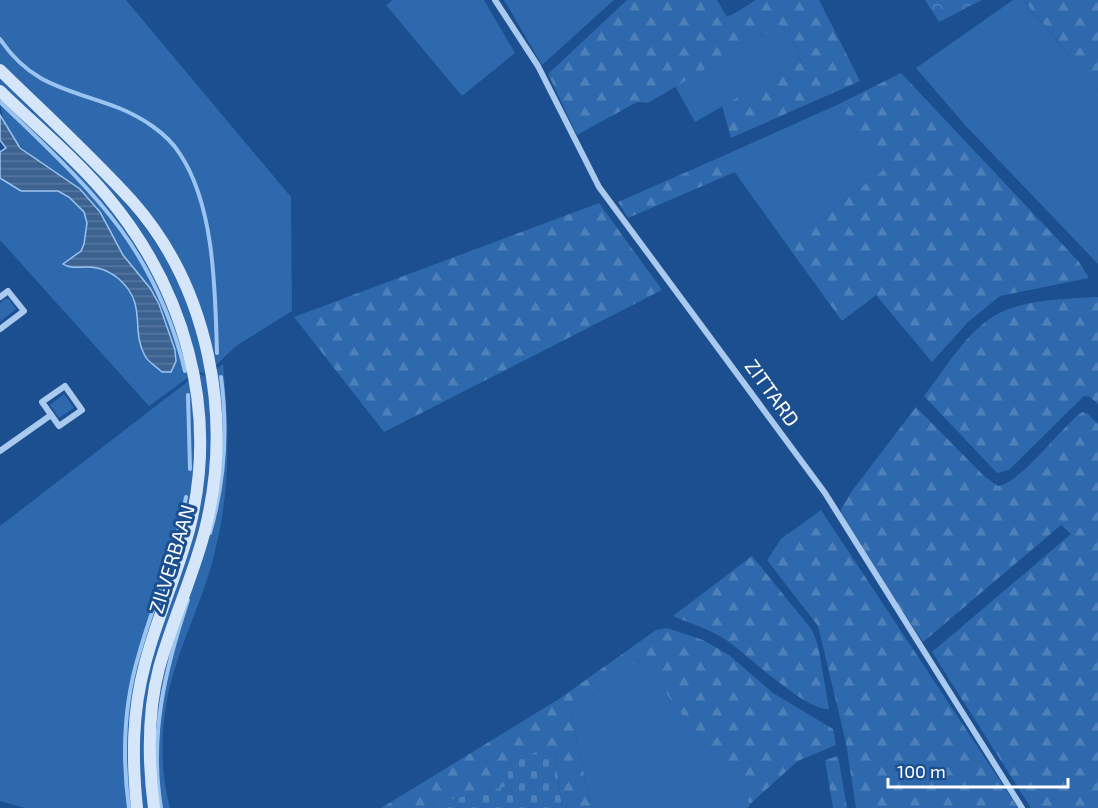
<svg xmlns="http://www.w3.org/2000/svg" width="1098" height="808" font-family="'Exo 2',sans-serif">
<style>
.green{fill:#2e69ad}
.forest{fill:url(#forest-firs)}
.cemetery{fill:url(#cemetery-stones)}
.park{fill:url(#park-crowns)}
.water{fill:url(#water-rules);stroke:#9cc4f0;stroke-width:1.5}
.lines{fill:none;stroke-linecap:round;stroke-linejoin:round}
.stream{stroke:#9cc4f0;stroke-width:4}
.street{stroke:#a9c9ee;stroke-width:6}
.secondary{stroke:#d6e6fa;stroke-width:12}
.labels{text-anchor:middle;stroke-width:6;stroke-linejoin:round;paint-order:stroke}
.street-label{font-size:20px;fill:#fff;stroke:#1b4f8f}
</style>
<defs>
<pattern id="forest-firs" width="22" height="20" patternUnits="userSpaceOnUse" patternTransform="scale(1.5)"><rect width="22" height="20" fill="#2e69ad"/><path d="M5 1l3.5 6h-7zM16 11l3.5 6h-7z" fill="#4d80b9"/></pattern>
<pattern id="cemetery-stones" width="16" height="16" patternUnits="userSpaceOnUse" patternTransform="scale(1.5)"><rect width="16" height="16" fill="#2e69ad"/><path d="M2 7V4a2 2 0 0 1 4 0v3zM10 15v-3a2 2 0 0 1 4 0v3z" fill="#4d80b9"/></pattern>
<pattern id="park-crowns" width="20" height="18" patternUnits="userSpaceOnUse" patternTransform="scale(1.5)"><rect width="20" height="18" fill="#2e69ad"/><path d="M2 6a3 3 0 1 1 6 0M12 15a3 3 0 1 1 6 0" fill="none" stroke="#4d80b9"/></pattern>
<pattern id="water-rules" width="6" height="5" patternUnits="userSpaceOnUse" patternTransform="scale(1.5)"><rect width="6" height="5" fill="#3c6290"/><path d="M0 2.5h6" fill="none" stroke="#597aa1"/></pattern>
</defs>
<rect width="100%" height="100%" fill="#1b4f8f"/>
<g class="green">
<polygon points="0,0 126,0 291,197 292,311 236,346 214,367 162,236 0,65"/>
<polygon points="393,0 484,0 515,53 462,96 386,5"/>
<polygon points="504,0 614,0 542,65"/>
<polygon points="1013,0 1023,0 1098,90 1098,264 965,125 916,68"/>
<polygon points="780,25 799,52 801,62 695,122 675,86"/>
<path d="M0 75C86 160 192 245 205 374L197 371 155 257 0 86Z"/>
<path d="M0 95 115 211 169 302 190 376 149 406 0 240V178L21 191H58L69 197 84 212 87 223 84 244 81 251 64 262C75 264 86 264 96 267 125 273 137 301 139 327L175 350C168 329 163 309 151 290 142 275 128 262 118 247 108 232 102 213 91 200 57 161 0 157 0 95Z"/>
<polygon points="839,104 883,170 787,245 723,156"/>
<polygon points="5,299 9,299 16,309 0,322 0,303"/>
<path d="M223 364C229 428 231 489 215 551 206 591 187 629 175 668 161 711 158 764 170 808H157L152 760 157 699 166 656 205 537 215 371Z"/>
<polygon points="198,374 206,376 213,431 204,517 161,649 150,808 141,808 137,735 149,663 197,509"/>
<polygon points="191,379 196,460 183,536 140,670 134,808 25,808 0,801 0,526"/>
<polygon points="64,394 74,408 59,418 50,405"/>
<polygon points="640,659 750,804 748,808 591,808 571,711"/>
</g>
<g class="forest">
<polygon points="627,0 717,0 726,16 732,15 756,0 819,0 860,81 731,138 722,106 801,62 799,52 780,25 648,103 637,102 577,135 548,74"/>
<polygon points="1023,0 1098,0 1098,90 1030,8"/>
<polygon points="901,73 1079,262 1089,278 1000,296 968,322 932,362 876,295 842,321 787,245 883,170 839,104"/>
<polygon points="723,156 735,172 628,218 618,202"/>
<polygon points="599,203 662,290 384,432 294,317"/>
<path d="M1098 297V404L1090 397 1084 396 1009 470 997 473 924 396C945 369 965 334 994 316 1022 299 1066 299 1098 297Z"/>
<path d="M916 407 985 477 998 486C1022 482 1059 429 1082 412L1087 413 1098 424V808H1031L932 652 1071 534 1061 525 923 642 841 518V509L852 491Z"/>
<polygon points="821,510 1018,808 856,808 846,743 818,626 767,560 781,539"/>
<path d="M752 556 812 630 818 645 829 709C808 712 748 656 729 642 712 630 692 624 673 616Z"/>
<polygon points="667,628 703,640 729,655 773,693 833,729 836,745 798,761 750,804 640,659 571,711 591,808 562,808 554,749 509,786 436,803 436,808 381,808 559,699 656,630"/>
<polygon points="838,756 847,808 833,808 825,760"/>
</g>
<polygon class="cemetery" points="554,749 562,808 436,808 435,803 509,786 507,759"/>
<polygon class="park" points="925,0 982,0 939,22"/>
<path class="water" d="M0 115 20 148 80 189 100 212 123 255 150 288 159 304 175 350 176 361 171 372H162C157 367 149 363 145 356 130 329 148 305 119 279 94 258 76 273 63 264L81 251 84 244 87 223 84 212 69 197 58 191H21L0 178V152L6 148 0 140Z"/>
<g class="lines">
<g class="stream">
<path d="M0 39C32 87 70 89 119 108 141 117 167 133 180 154 215 207 215 291 217 353"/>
<path d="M0 102C91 190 154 244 185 371"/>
<polyline points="188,395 190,469"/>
<path d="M210 533C225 481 228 430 221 377"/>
<path d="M129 808C122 757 124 703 139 654 154 601 176 551 186 497"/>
<path d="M161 808C149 735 165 669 188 600"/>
</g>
<g class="street">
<polyline points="495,0 538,66 599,187 825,493 1022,808"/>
<polyline points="0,297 8,291 24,311 0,329"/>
<polygon points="65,386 82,410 59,426 42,402"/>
<polyline points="0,451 51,415"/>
</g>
<g class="secondary">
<path d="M0 70C44 113 90 155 132 201 210 289 233 418 205 530 193 577 172 621 159 668 147 714 148 762 154 808"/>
<path d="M0 91C35 125 75 158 107 196 184 288 219 408 190 526 178 573 157 617 145 664 132 712 132 759 137 808"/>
</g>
</g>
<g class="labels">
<g class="street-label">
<text transform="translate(772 393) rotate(54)" y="7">ZITTARD</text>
<text transform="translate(172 559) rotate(-73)" y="7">ZILVERBAAN</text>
</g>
</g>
<path d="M888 778v9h180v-9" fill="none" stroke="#ffffff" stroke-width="3"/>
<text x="897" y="778" font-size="18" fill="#ffffff" stroke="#1b4f8f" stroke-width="4.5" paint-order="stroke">100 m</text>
</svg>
